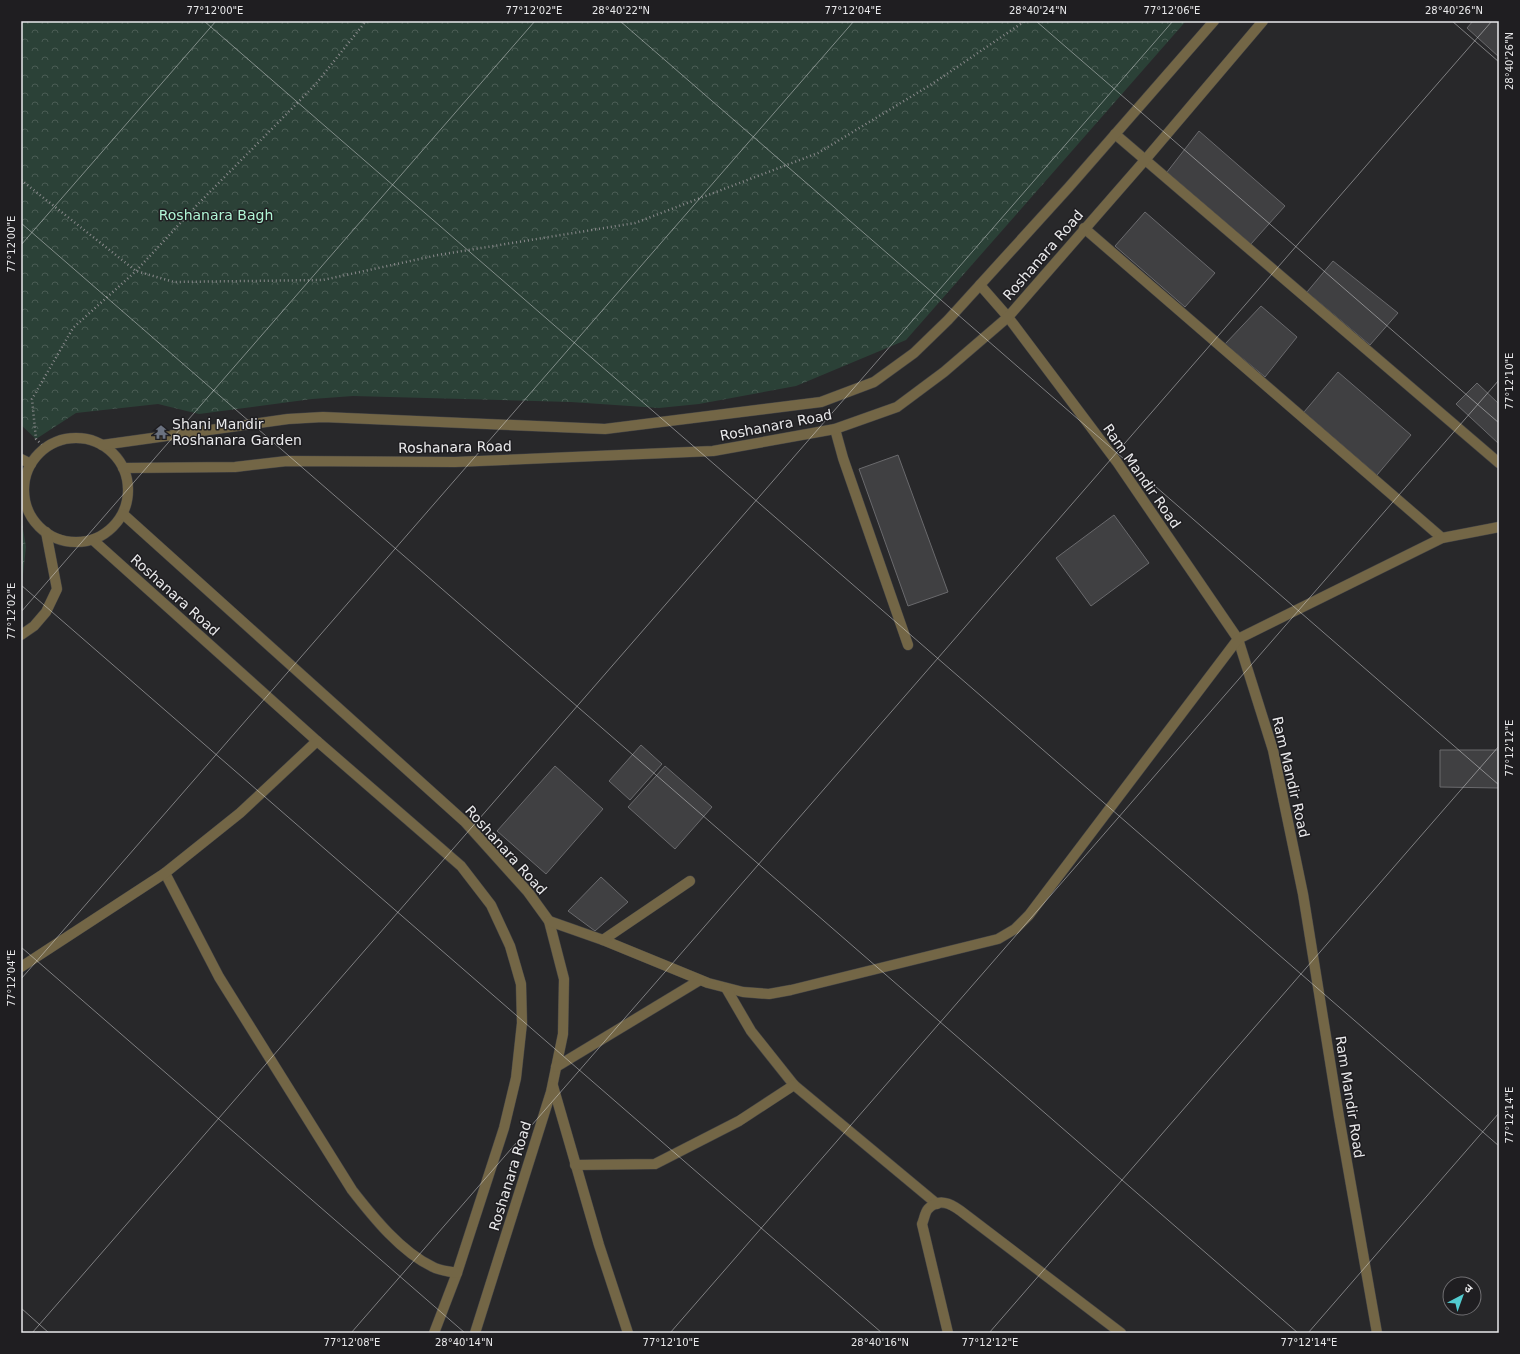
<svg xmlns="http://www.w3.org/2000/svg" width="1520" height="1354" font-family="'DejaVu Sans','Noto Sans Devanagari',sans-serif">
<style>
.park{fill:url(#park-crowns)}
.building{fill:#404042;stroke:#6a6a6d}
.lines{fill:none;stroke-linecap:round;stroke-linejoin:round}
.minor-casing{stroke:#434345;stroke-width:11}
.path{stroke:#8a8a8c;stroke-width:2.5;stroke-dasharray:1 3;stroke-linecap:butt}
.minor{stroke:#736646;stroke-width:10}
.ticks{fill:none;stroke:#e9e9eb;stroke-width:1;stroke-opacity:0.45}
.labels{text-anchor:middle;stroke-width:3;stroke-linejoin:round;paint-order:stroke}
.park-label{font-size:14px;fill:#b0f4d5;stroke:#1f1e21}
.street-label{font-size:14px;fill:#e9e9eb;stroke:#1f1e21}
.poi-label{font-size:14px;fill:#e9e9eb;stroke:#1f1e21;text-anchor:start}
.neatline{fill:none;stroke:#e9e9eb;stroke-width:1.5}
.ticks-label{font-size:10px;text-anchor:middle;fill:#e9e9eb}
</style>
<defs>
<pattern id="park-crowns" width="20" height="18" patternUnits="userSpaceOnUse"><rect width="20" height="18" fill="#2b4137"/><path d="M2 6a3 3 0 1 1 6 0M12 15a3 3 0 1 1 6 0" fill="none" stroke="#4a5c54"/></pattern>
</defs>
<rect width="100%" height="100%" fill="#28282a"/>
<g class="park">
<polygon points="21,21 1186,21 906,340 796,386 699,404 659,408 571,402 353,396 312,399 199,414 158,404 76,413 36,439 21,425"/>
<polygon points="21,517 26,547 22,583 21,585"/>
</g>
<g class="building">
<polygon points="1473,21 1499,21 1499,57 1467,28"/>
<polygon points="1199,131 1285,206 1251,244 1167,172"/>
<polygon points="1145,212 1215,273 1185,307 1115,246"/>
<polygon points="1333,261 1398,313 1370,345 1307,292"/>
<polygon points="1261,306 1297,337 1265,377 1225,344"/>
<polygon points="1338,372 1411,435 1377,475 1304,412"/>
<polygon points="1477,383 1499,404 1499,444 1456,404"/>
<polygon points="898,455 948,592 908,606 859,469"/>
<polygon points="1114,515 1149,563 1091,606 1056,558"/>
<polygon points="641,745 662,764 630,800 609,781"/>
<polygon points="1440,750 1499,750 1499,788 1440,787"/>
<polygon points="555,766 603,809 546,874 497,831"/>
<polygon points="665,766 712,807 675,849 628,807"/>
<polygon points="601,877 628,902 595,931 568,911"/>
</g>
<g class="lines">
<defs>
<g id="minor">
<polyline points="1115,134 1499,463"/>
<polyline points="1084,228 1442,538"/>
<polyline points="980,285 1008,317 1117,462 1238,639 1273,750 1303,894 1339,1117 1377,1333"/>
<polyline points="835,429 843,458 908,645"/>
<circle cx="76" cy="490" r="52"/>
<polyline points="102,445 288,419 323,417 605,429 821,402 874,382 914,353 948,320 1069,187 1214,21"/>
<polyline points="21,459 31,464"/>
<polyline points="123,468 235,467 287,461 455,462 713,451 835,429 897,407 944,372 1008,317 1145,160 1263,21"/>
<polyline points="123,514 465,822 528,892 549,921 564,979 563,1034 551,1092 475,1333"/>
<polyline points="93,540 317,741 461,866 491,905 510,946 521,984 522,1023 516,1078 504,1128 457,1273 434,1333"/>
<polyline points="21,635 34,626 46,612 57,589 46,532"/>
<path d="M165 873 219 977 352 1190C373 1217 401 1252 433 1267 440 1271 449 1271 457 1273"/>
<polyline points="549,921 603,940 708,983 743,992 769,994 791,990 998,939 1015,929 1029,915 1238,639 1442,538 1499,527"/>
<polyline points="603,940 690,881"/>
<polyline points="21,967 165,873 240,813 317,741"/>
<polyline points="726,988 751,1031 794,1085 937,1204"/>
<polyline points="556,1067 700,980"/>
<polyline points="553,1086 599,1245 628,1333"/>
<polyline points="575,1165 655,1164 739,1121 794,1085"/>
<path d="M948 1333 922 1224C924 1220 925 1212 928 1209 941 1195 956 1207 966 1215L1121 1333"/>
</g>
</defs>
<use href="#minor" class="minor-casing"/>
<g class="path">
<polyline points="21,180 136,271 174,282 323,280 438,255 635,223 818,153 932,84 1025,21"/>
<polyline points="42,445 36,439 32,399 73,328 136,271 198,204 315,85 366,21"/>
</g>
<use href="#minor" class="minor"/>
</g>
<path class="ticks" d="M204 21 1499 1146M620 21 1499 785M1036 21 1499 423M1452 21 1499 62M21 223 1298 1333M21 245 216 21M21 585 882 1333M21 612 535 21M21 947 465 1333M21 979 854 21M21 1308 49 1333M32 1333 1173 21M351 1333 1492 21M670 1333 1499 380M989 1333 1499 746M1308 1333 1499 1113"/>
<defs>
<symbol id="temple-bare" viewBox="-9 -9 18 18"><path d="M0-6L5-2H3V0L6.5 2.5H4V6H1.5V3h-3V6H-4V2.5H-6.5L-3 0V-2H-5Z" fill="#6b7280" stroke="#1f1e21" stroke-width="2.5" paint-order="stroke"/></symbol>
</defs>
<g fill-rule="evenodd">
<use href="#temple-bare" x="151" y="422" width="20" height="20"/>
</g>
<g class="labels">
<g class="park-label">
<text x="216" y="220">Roshanara Bagh</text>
</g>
<g class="street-label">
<text transform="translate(1043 255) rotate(-49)" y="5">Roshanara Road</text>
<text transform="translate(776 425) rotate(-11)" y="5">Roshanara Road</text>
<text transform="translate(455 447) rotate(-1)" y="5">Roshanara Road</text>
<text transform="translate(1142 476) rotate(55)" y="5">Ram Mandir Road</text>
<text transform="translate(175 595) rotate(42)" y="5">Roshanara Road</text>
<text transform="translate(1291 777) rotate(77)" y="5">Ram Mandir Road</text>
<text transform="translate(506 850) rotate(48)" y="5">Roshanara Road</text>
<text transform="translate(1350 1097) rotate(81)" y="5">Ram Mandir Road</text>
<text transform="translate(510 1176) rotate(-73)" y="5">Roshanara Road</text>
</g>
<g class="poi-label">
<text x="172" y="429">Shani Mandir<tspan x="172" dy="16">Roshanara Garden</tspan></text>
</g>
</g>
<rect width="1520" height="1354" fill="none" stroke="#1f1e21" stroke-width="44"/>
<g transform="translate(1462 1296) rotate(41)"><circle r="19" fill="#1f1e21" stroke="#706f72"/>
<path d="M0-3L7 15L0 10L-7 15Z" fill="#52ccd0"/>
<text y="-6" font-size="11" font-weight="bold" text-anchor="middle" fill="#e9e9eb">उ</text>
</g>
<rect x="22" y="22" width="1476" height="1310" class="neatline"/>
<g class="ticks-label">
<text x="215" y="14">77°12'00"E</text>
<text x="534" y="14">77°12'02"E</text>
<text x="621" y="14">28°40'22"N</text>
<text x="853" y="14">77°12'04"E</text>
<text x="1038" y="14">28°40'24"N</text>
<text x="1172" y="14">77°12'06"E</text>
<text x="1454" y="14">28°40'26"N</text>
<text transform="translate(1509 61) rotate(-90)" y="4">28°40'26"N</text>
<text transform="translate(11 244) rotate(-90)" y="4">77°12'00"E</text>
<text transform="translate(1509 381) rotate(-90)" y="4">77°12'10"E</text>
<text transform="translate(11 611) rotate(-90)" y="4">77°12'02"E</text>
<text transform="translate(1509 748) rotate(-90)" y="4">77°12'12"E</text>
<text transform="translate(11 978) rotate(-90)" y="4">77°12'04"E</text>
<text transform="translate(1509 1115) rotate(-90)" y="4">77°12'14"E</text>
<text x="352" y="1346">77°12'08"E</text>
<text x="464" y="1346">28°40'14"N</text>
<text x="671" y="1346">77°12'10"E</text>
<text x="880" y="1346">28°40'16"N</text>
<text x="990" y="1346">77°12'12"E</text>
<text x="1309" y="1346">77°12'14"E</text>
</g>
</svg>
